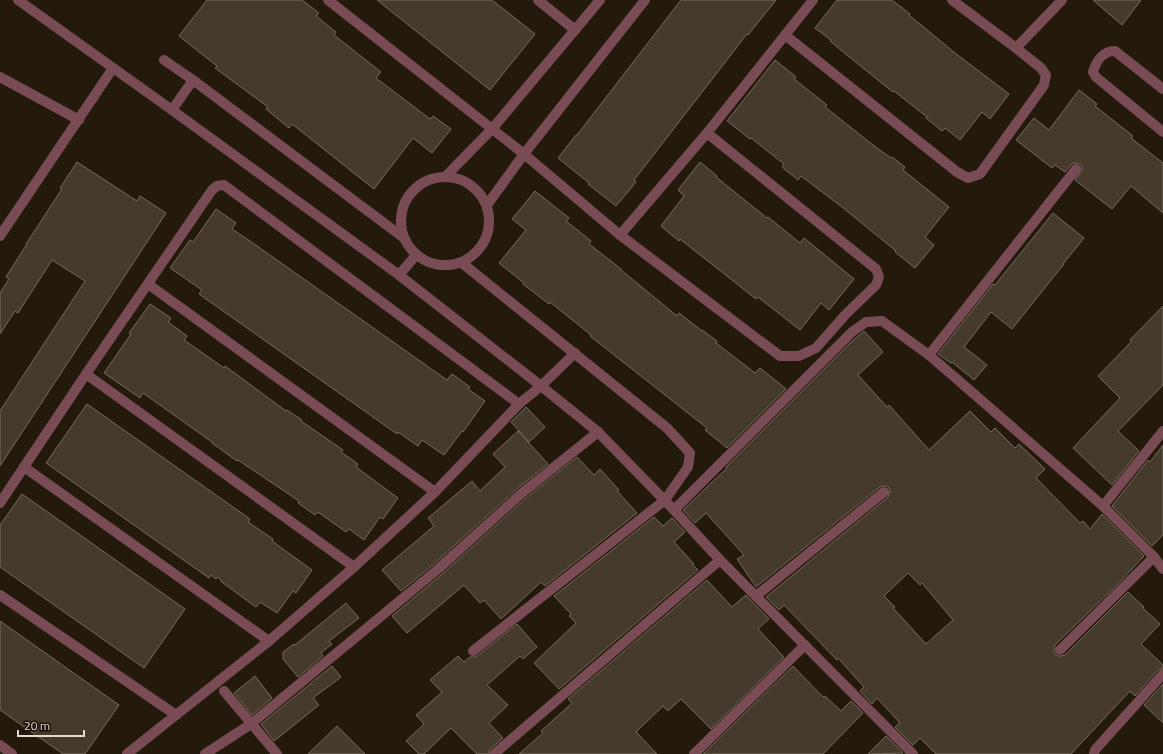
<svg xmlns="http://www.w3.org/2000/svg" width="1163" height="754" font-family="'Titillium Web',sans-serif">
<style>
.building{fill:#453a2c;stroke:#766a5b;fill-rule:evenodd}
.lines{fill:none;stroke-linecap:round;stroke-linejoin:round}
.minor{stroke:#794c55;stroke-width:10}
</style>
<rect width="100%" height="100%" fill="#231a0c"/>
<g class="building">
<polygon points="207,0 302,0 319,13 316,16 336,32 334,35 381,72 376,78 430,119 433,116 451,129 432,153 413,138 374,189 292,124 289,128 266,109 268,107 215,68 217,66 179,36"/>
<polygon points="377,0 492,0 535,34 490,90"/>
<polygon points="681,0 776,0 748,35 747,34 634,180 636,182 616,206 588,184 589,183 558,158 576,135 577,135"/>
<polygon points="837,0 892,0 910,14 909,15 955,53 1009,94 990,119 982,112 960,140 945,128 942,131 926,118 927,117 894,91 893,92 848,56 830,41 831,40 815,28"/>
<polygon points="1093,0 1141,0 1122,25"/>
<polygon points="775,60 796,77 794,79 827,105 825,107 873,145 891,158 892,157 905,167 903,170 949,207 925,237 934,245 915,268 895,252 896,251 842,207 801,176 798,180 782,167 784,164 751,138 750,139 727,121"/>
<polygon points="1079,90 1097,104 1095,106 1133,136 1131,138 1163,163 1163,213 1131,186 1112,209 1075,180 1082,170 1082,167 1080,164 1077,163 1073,163 1065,172 1055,165 1052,168 1016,140 1034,118 1049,130"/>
<polygon points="77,162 137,201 140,196 166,213 0,466 0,411 85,281 52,260 18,313 15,311 0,334 0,293 9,279 6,277 27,244 26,244 62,189 60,188"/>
<polygon points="700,162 717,176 716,177 767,218 768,217 800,243 804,238 854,279 829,310 821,303 800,330 758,297 756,299 680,239 679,241 661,226 684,196 678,190"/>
<polygon points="535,191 569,218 566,221 591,241 589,244 621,269 621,270 677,316 679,313 702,331 702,330 717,341 716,343 755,373 760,368 786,389 727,448 705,430 707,428 590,336 591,335 550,302 549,304 523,284 524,283 499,263 526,230 512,219"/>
<polygon points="216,209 236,223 232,229 250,241 447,380 452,374 470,387 468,389 485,401 463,432 462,431 444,455 422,440 418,446 398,432 397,434 199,294 202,290 170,268 190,240 193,242"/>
<polygon points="1053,213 1084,238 1063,264 1064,264 1047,285 1012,329 991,312 964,347 987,365 974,380 952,362 951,363 938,354 993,284 995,285"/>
<polygon points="150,304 171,318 168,322 187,336 184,340 224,368 225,366 286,411 287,410 302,420 301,421 343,450 341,452 358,464 356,467 398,498 383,519 380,517 364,540 349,529 346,532 318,512 315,515 298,503 299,501 238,460 237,461 212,443 212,442 143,393 140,398 104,373 131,334 129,333"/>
<polygon points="1163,306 1163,385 1118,431 1139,451 1112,485 1073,448 1120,398 1098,376 1132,341 1130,340"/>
<path d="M864 331 883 352 858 375 887 407 889 405 929 450 970 411 991 432 995 428 1015 448 1019 444 1045 469 1036 478 1080 523 1083 521 1090 529 1102 514 1144 556 1119 583 1055 645 1054 651 1055 654 1058 656H1061L1065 655 1128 592 1144 607 1143 608 1160 624 1141 644 1163 665V668L1158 670 1135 696 1130 691 1071 754H936L920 738 913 745 895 727 900 723 877 698 872 704 860 691 864 687 838 658 837 660 784 605 779 610 766 597 888 497 890 491 889 488 887 486H883L880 487 756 587 737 559 744 555 706 513 695 523 683 510 727 468 726 467 851 342ZM908 573 920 585 922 583 953 620 926 644 893 608 895 607 884 596Z"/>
<polygon points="87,404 250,519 248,522 273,539 272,541 312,570 296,593 293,591 277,613 260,602 256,607 223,583 218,577 216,579 211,575 209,578 46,463"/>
<polygon points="526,407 545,427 529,442 511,422"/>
<polygon points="518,431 548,464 518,488 433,565 401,591 382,570 434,526 428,518 472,481 480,491 505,467 493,454"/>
<polygon points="1163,445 1163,535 1152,546 1112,506 1148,460 1150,462"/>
<polygon points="577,457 594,475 600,469 619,490 617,491 637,513 545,586 541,582 501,619 484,600 480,603 464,585 407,633 392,616 441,575 526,498"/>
<polygon points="22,494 185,609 144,668 0,567 0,525"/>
<polygon points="654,517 663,526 672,518 685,532 674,542 694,564 693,565 698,570 559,689 534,663 576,623 569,616 571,614 554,596"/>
<polygon points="707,580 732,607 746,595 769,619 758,629 784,657 711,729 681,699 668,711 663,706 636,732 657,754 519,754 543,733 541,731 572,703 568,699"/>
<polygon points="346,603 359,618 329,641 332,644 321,653 323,656 298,677 283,659 283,652 294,644 295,645"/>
<polygon points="0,621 119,705 85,754 63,754 0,710"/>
<polygon points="517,624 537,647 523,659 520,656 487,685 508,705 489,723 503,738 490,749 488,754 477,754 451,728 424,754 419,754 406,741 424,724 416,715 442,692 430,680 458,656 464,662 470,657 474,657 477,656"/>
<polygon points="332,666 341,677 313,698 319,705 274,741 261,724"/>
<polygon points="793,666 823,697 825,696 841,711 851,701 863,713 823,754 703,754"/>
<polygon points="255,676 272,698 252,715 234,693"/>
<polygon points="1163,684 1163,723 1144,705"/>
<polygon points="337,726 365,754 308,754"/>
<polygon points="886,736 903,753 868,754"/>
</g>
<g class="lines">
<g class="minor">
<polyline points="18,0 172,110 399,275 541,386 598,432 674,510 720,560 913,754"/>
<polyline points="328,0 524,154 620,235 780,356 799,356 816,348 846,314 876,285 879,277 876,269 707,133"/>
<polyline points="538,0 575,30"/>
<polyline points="785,35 957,172 968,178 980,174 1044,85 1046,75 1041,68 1016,48 952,0"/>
<polyline points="1016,48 1062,0"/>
<polyline points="164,60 193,80 404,238"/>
<polyline points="0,77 79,120"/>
<path d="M1163 89 1115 51C1103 51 1096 61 1093 72L1096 77 1163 132"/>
<polyline points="172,110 193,80"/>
<polyline points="445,177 492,129 600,0"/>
<circle cx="445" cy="221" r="44"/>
<polyline points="487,205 524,154 645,0"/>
<polyline points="620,235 707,133 813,0"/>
<polyline points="0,236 113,68"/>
<polyline points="462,263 667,428 690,453 688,467 665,500 473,651"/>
<polyline points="399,275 416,255"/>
<polyline points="148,284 435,492"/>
<polyline points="929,355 1076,169"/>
<polyline points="86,374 354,567"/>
<polyline points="24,467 269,641"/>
<polyline points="0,503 86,374 212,190 217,186 224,185 519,404"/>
<polyline points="1103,506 1154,557 1163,569"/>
<polyline points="674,510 852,332 866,322 882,321 929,355 1103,506 1163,431"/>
<polyline points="0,595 176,715"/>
<polyline points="756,596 884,492"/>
<polyline points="1060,650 1154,557"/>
<polyline points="224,691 277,754"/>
<polyline points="0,745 12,754"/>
<polyline points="127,754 269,641 354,567 435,492 519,404 541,386 575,353"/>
<polyline points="205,754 251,724 437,570 522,493 598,432"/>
<polyline points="494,754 720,560"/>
<polyline points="694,754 805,645"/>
<polyline points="1094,754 1095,750 1163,674"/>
</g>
</g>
<path d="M18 730v6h66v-6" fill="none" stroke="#e2dbd3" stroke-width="2"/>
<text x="24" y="730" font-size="12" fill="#e2dbd3" stroke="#1a1005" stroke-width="3" paint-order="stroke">20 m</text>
</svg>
